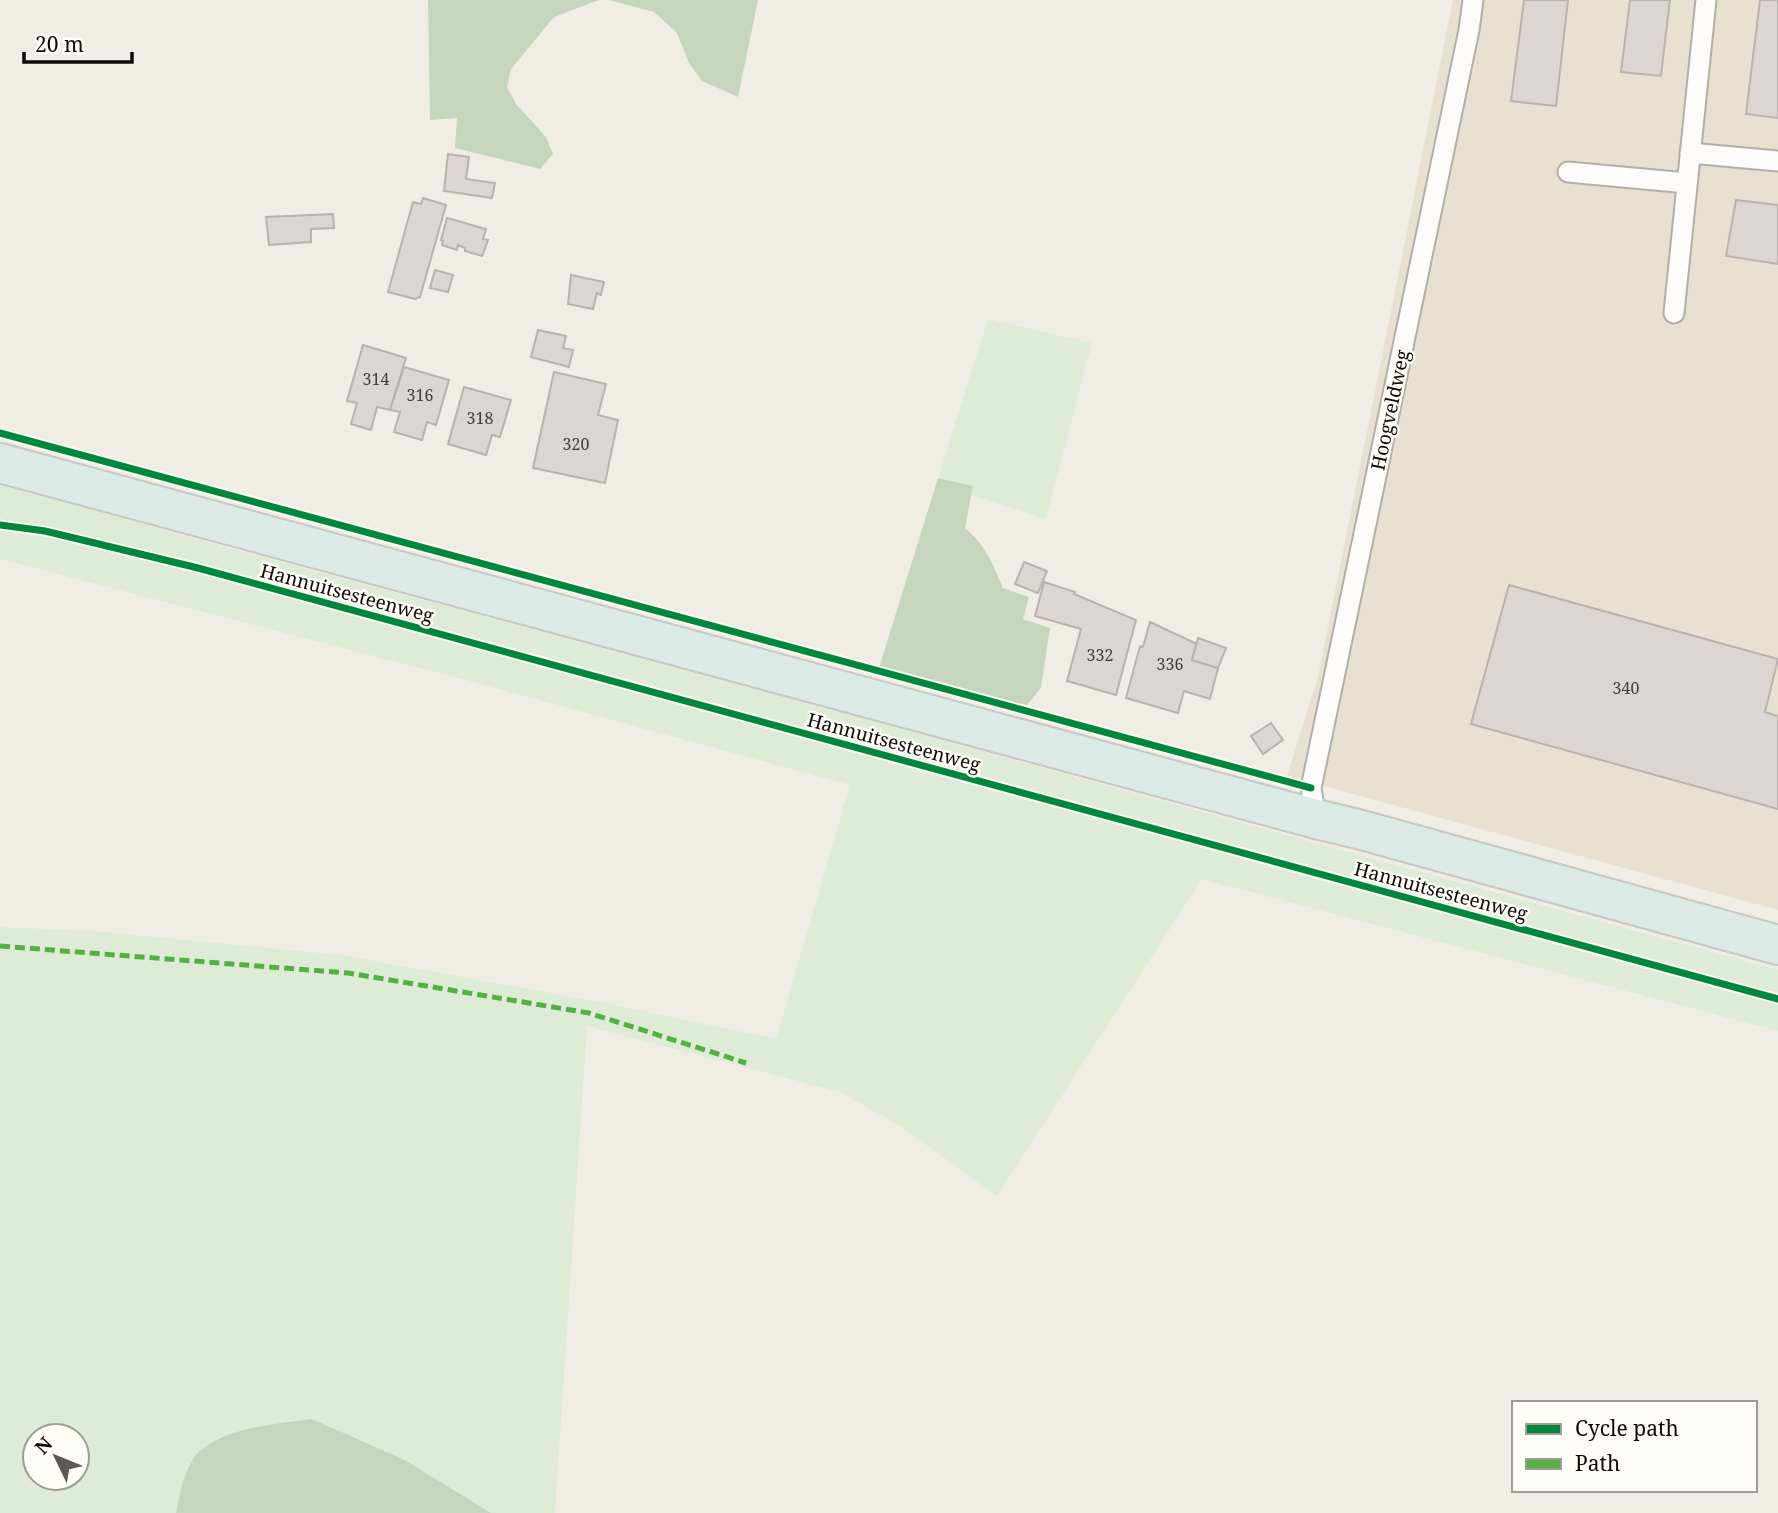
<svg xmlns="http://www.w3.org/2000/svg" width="1778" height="1513" font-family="'Noto Serif',serif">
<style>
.built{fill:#e8e1d2}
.green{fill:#deecd7;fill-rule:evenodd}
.forest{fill:#c6d6be}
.building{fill:#dbd6d1;stroke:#b8b3ae;stroke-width:2}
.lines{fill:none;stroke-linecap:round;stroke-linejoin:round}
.lane-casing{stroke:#b2afa8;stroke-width:23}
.primary-casing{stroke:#c9c8c4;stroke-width:42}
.lane{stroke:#fdfcfb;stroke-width:19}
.primary{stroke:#dcebe6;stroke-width:38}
.quiet{stroke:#54b044;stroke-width:5;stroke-dasharray:10 5;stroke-linecap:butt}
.cycleway-casing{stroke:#fffdf6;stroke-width:11}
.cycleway{stroke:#00873e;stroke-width:7}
.labels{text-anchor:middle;stroke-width:5;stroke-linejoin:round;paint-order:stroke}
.number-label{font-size:16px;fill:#423f3a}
.street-label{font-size:19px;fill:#0d0b07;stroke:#fffdf6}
</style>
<rect width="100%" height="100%" fill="#f0ede4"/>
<polygon class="built" points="1453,0 1778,0 1778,910 1287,776 1318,677"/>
<g class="green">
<polygon points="988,319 1092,343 1046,519 971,495 973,486 938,478"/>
<path d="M0 481 181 535 832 710 1778 970V1031L1202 879 997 1196 900 1126 840 1092 587 1026 555 1513H491L405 1460 312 1419 252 1428 212 1440 192 1460 179 1496 176 1513H0V927L93 931 341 955 595 1001 776 1039 850 785 470 681 0 559ZM35 1436H77V1478H35Z"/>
</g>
<g class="forest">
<polygon points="428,0 599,0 554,17 511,69 507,87 516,104 546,137 553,154 540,169 455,148 457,118 430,120"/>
<polygon points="609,0 758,0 738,97 702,81 689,63 677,33 654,12"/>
<path d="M938 478 973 486 965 528C985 544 993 564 1003 588L1029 597 1023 619 1050 628 1041 688 1023 710 878 671Z"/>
<path d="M312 1419 405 1460 491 1513H176C179 1496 183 1476 192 1461 211 1428 277 1424 312 1419Z"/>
</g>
<g class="building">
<polygon points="1524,0 1568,0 1556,106 1511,101"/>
<polygon points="1630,0 1670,0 1661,76 1621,72"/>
<polygon points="1760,0 1778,0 1778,118 1746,114"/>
<polygon points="448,154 469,157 466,179 495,183 492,198 444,191"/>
<polygon points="423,198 446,205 420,297 415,299 388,292 413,202 421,204"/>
<polygon points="1736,200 1778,205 1778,264 1726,256"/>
<polygon points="333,214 334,228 311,229 311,242 269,245 266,217"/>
<polygon points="447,218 486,229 483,239 488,240 482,256 465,251 465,248 458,245 457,250 442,245 443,241 441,240"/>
<polygon points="435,270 453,275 448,292 430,288"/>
<polygon points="571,275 604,282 601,295 597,293 593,309 568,304"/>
<polygon points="538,330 566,336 563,348 573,350 569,367 531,357"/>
<polygon points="363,345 406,358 390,410 377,407 371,430 351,424 357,403 347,401"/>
<polygon points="404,367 449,380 436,425 427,422 422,440 394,432 400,412 390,410"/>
<polygon points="554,372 606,384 598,415 618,420 605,483 533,468"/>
<polygon points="464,387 511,400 500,437 492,435 486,455 448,444"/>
<polygon points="1024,562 1047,571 1038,593 1015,584"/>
<polygon points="1044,582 1075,592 1074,594 1136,620 1116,695 1067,681 1081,629 1035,616"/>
<polygon points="1509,585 1778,659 1765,712 1778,716 1778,809 1471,724"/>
<polygon points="1150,622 1197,644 1192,660 1218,668 1210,699 1184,691 1178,713 1126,698 1140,646 1143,647"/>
<polygon points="1198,638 1226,648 1218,668 1192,660"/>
<polygon points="1271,723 1283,740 1263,754 1251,736"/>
</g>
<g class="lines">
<defs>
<g id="lane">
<polyline points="1690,153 1778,161"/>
<polyline points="1568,172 1687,183"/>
<polyline points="1674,313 1706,0"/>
<polyline points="1316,819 1311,788 1469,30 1473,0"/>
</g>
<polyline id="primary" points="0,463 1316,819 1358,829 1778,945"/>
</defs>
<use href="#lane" class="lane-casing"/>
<use href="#primary" class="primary-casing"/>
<use href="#lane" class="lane"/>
<use href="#primary" class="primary"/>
<polyline class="quiet" points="0,946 348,973 589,1013 746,1063"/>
<defs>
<g id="cycleway">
<polyline points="0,433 1311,788"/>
<polyline points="0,525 45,531 198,568 1778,999"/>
</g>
</defs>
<use href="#cycleway" class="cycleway-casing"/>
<use href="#cycleway" class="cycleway"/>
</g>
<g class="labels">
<g class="number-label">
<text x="376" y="385">314</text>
<text x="420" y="401">316</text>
<text x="480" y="424">318</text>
<text x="576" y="450">320</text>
<text x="1100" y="661">332</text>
<text x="1170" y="670">336</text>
<text x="1626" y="694">340</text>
</g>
<g class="street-label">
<text transform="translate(1390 410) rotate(-78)" y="7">Hoogveldweg</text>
<text transform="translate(347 593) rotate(15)" y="7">Hannuitsesteenweg</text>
<text transform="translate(894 742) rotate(15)" y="7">Hannuitsesteenweg</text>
<text transform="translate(1441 891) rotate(15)" y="7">Hannuitsesteenweg</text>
</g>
</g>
<rect x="1512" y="1401" width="245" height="91" fill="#fffdf6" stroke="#9e9c96" stroke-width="2"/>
<rect x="1526" y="1424" width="35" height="10" fill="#00873e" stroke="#9e9c96" stroke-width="2"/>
<text x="1575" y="1436" font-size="21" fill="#0d0b07">Cycle path</text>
<rect x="1526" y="1459" width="35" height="10" fill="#54b044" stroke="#9e9c96" stroke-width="2"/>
<text x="1575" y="1471" font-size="21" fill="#0d0b07">Path</text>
<g transform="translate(56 1457) rotate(313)"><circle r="33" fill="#fffdf6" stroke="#9e9c96" stroke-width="2"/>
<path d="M0-5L12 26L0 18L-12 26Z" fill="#5c5a54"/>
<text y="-10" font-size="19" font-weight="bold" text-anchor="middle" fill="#0d0b07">N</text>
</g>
<path d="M24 52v10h108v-10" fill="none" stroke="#0d0b07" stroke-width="3.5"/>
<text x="35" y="52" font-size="21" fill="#0d0b07" stroke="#fffdf6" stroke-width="5" paint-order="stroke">20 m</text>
</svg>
